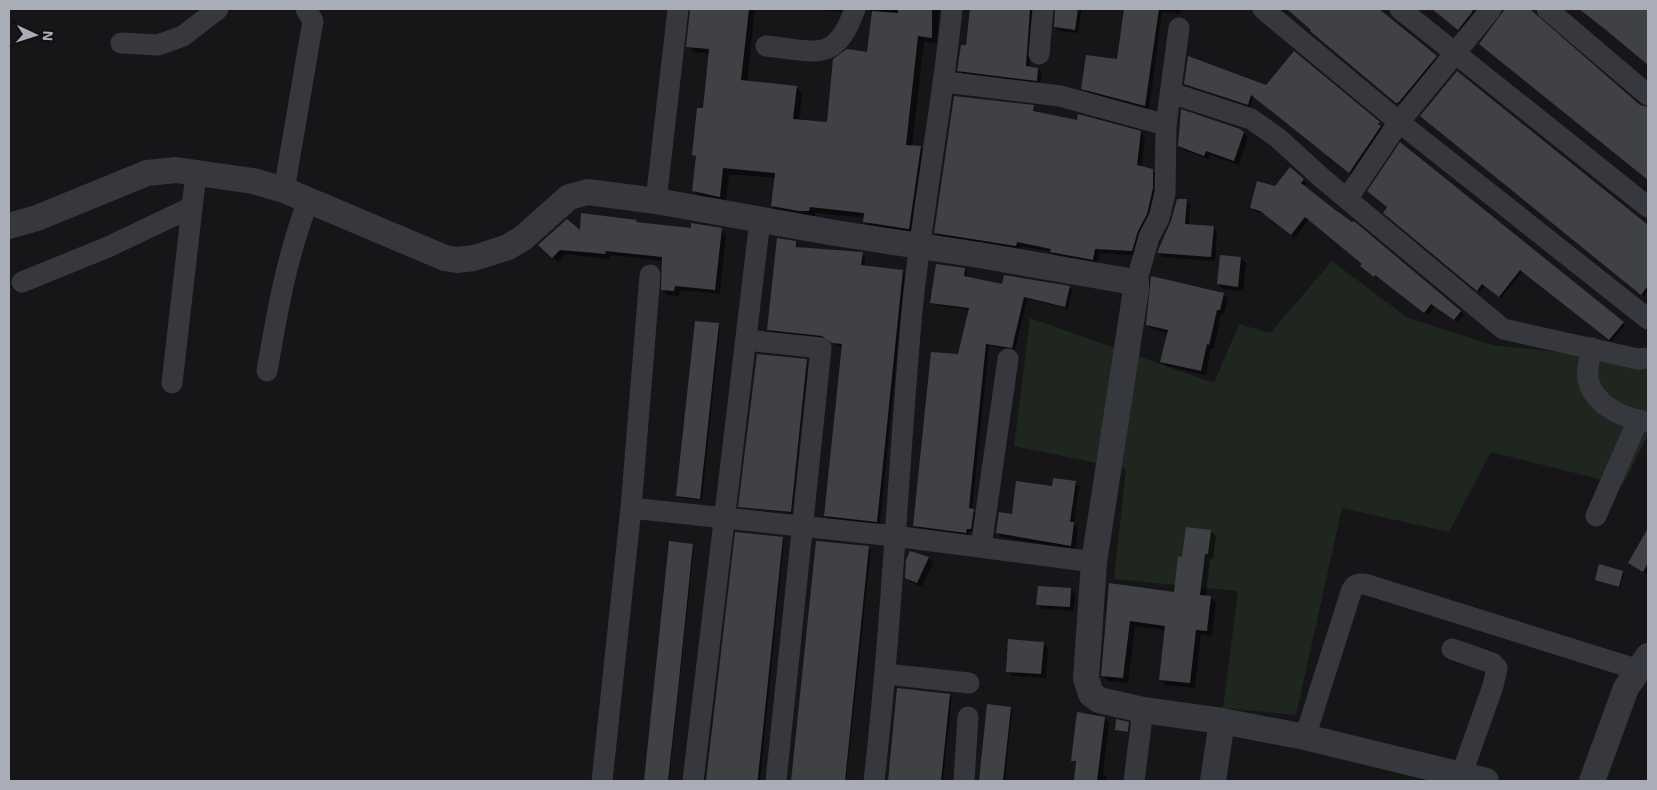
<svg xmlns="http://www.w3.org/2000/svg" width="1657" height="790" font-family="'Exo 2',sans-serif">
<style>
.green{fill:#1e261f}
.shadow{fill:#0007}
.building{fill:#404145}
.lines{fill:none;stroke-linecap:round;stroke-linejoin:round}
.minor{stroke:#37383d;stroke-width:21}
.tertiary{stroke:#37383d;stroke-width:26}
</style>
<rect width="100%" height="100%" fill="#161618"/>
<polygon class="green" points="1332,261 1408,318 1493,345 1637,361 1648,368 1648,435 1623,485 1491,452 1449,532 1342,508 1296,715 1223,708 1238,591 1114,579 1126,469 1014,446 1030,318 1214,383 1239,324 1270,333"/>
<g class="shadow">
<polygon points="691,9 755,9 747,82 796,87 802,93 799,121 828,124 868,53 872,13 868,9 939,9 937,43 924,42 912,147 921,148 927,154 915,234 871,228 865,222 865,218 815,213 815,217 778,212 772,206 775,178 729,174 726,202 699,196 693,190 697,158 693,155 704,110 710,54 694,52 688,46"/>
<polygon points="812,9 851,9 848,13"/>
<polygon points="969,9 1035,9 1029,68 1038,69 1042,73 1040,84 963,74 959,70 967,47 971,11"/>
<polygon points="1057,9 1082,9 1078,33 1059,31 1055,27"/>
<polygon points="1125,9 1181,9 1180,14 1162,12 1149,109 1087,92 1083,88 1118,61"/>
<polygon points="1287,9 1377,9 1438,59 1399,104"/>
<polygon points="1433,9 1479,9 1460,31"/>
<polygon points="1504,9 1528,9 1639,106 1648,108 1648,179 1483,45"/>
<polygon points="1580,9 1648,9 1648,64"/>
<polygon points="1294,53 1382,126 1383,130 1352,175 1254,96 1250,107 1185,84 1266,86"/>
<polygon points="1457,72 1648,227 1648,290 1644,296 1423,118"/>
<polygon points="1033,107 1037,113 1141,132 1145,137 1141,168 1152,170 1157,175 1156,193 1136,255 1099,253 1097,263 1056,256 1052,252 1022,246 1021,250 940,237 935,233"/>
<polygon points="1243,133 1248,137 1239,165 1210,155 1208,159 1184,150 1179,146"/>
<polygon points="1290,169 1307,183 1304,187 1353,224 1354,223 1461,312 1464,315 1458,322 1435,306 1428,315 1379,277 1378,279 1365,269 1363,264 1309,219 1295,238 1265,214 1254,211 1251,208 1276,187"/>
<polygon points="1369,191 1623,323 1625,325 1612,341 1609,341 1523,271 1501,298 1485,285 1480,292 1386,214 1388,207"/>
<polygon points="1186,200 1190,205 1189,225 1213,227 1217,231 1215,261 1163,257 1159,253"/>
<polygon points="636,221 639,224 692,229 721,229 726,235 720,294 680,290 679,296 668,295 663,290 663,261 609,255 610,259 565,254 558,262 540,245"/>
<polygon points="796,242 799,249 862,254 865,257 864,267 902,271 905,274 880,524 828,519 825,516 843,346 837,346 827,338 771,332 768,329"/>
<polygon points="1221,256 1241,258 1246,263 1243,291 1223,289 1219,284"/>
<polygon points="964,269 967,272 967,277 1003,285 1069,287 1072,290 1068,309 1027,299 1015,350 989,346 972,510 976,513 974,532 969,531 969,535 918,528 914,525 970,310 935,305 932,302"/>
<polygon points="1223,294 1228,298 1224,314 1221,314 1214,348 1211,348 1206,375 1166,366 1162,361 1168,333 1152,329 1147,324"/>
<polygon points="718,324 720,326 702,500 680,498 678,496"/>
<polygon points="806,360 808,362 792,513 742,508 740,506"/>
<polygon points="1075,482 1079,486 1074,524 1078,528 1075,550 1001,537 997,532 1013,515 1053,487"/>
<polygon points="1210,531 1216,536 1213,559 1210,558 1206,597 1210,597 1216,603 1212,636 1201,634 1195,688 1165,685 1160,679 1166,630 1135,626 1128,683 1108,681 1102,675 1110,585 1175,593 1184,558"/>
<polygon points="737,534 784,540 760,781 707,781"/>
<polygon points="1646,535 1648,536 1648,575 1630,563"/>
<polygon points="817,542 871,549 846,781 791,781"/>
<polygon points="670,543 694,547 669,781 645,781"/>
<polygon points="928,558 933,562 922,587 911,582 906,577"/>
<polygon points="1622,572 1624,574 1620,588 1596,580"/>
<polygon points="1071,590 1075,594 1074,611 1042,609 1037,604"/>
<polygon points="1043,643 1048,648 1046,678 1012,676 1008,671"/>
<polygon points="898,689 952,697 943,781 889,781"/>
<polygon points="988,705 1012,710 1005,781 980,781"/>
<polygon points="1105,718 1109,723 1103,773 1107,777 1106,781 1075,781 1077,765 1073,760"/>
<polygon points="1128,723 1130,725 1129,733 1116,730"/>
</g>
<g class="building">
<polygon points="690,9 749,9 741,80 797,86 793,119 827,122 833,59 847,49 867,52 872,11 898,13 898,9 932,9 932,38 918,36 906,145 921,146 909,229 863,222 864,213 810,207 809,211 799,211 771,206 775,173 723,168 720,197 692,191 696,156 692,155 697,108 703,108 709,49 686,47"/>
<polygon points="970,9 1030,9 1026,66 1038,68 1037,81 957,71 961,45 966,45"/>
<polygon points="1055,9 1078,9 1075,30 1054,27"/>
<polygon points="1124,9 1159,9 1145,106 1081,89 1086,55 1117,59"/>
<polygon points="1287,9 1379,9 1437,56 1399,102 1396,103 1310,31 1311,30"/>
<polygon points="1432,9 1470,9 1473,11 1458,30"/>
<polygon points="1505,9 1530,9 1640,105 1648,107 1648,180 1479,44"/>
<polygon points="1579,9 1648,9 1648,65 1606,30"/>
<polygon points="1294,51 1380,122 1378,124 1381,126 1349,173 1251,95 1248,105 1184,84 1188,56 1266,85"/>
<polygon points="1457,71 1648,225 1648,286 1641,295 1420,116"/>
<polygon points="954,96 1034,105 1033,111 1077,120 1078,114 1141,131 1137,165 1153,169 1153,188 1147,214 1138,231 1132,251 1095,249 1093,260 1050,252 1051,249 1017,242 1016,246 934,233"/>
<polygon points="1181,109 1240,129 1244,132 1234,161 1206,151 1204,156 1178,146"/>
<polygon points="1400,142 1624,322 1609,340 1520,270 1499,297 1482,284 1477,291 1383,213 1387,207 1367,191"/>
<polygon points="1290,167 1304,179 1301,183 1334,209 1352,222 1354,221 1461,311 1454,320 1431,304 1424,313 1375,275 1374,277 1360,266 1362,264 1305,217 1291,235 1260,211 1250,208 1257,181 1275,186"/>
<polygon points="1177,199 1187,199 1185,224 1214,226 1211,257 1157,253 1171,221"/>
<polygon points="581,213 637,220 636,222 691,228 691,223 722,228 715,290 675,286 674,291 661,290 662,257 605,251 606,254 560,250 552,258 538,245 567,219 580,230"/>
<polygon points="777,238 796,241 796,247 863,252 861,265 903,270 877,522 824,516 842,344 832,343 822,336 767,330"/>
<polygon points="1220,255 1241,257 1238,287 1217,284"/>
<polygon points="936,264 965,268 964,276 1002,284 1004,275 1070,286 1065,307 1024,297 1012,348 986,344 969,508 974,509 971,529 967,529 966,533 913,526 931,352 958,354 969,308 930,303"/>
<polygon points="1151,276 1224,293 1220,310 1217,310 1209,345 1207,344 1201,371 1160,362 1168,330 1146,325"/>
<polygon points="695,321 719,323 700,499 676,496"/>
<polygon points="757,354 807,359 791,512 738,507"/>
<polygon points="1053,478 1076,481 1070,522 1074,522 1071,546 996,533 999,512 1012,514 1016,481 1052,486"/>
<polygon points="1186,527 1211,530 1208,554 1205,554 1200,595 1211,596 1207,631 1196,630 1190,683 1159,680 1165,626 1130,621 1123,678 1101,676 1109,583 1174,592 1178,556 1182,557"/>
<polygon points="1648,528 1648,563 1643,572 1628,563"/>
<polygon points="735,532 783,537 758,777 757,781 706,781"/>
<polygon points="669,541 693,544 678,690 668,781 644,781"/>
<polygon points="816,541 869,546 845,781 791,781"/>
<polygon points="910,551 929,557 917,583 905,578 906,560"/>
<polygon points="1599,564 1623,571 1619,587 1595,580"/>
<polygon points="1038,586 1071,588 1070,607 1036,605"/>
<polygon points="1008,639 1044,642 1041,674 1006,672"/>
<polygon points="897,688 950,694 941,781 888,781"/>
<polygon points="987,704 1011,707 1003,781 979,781"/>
<polygon points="1077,712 1105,717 1097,781 1074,781 1076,761 1071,761"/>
<polygon points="1116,719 1129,722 1128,732 1115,730"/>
</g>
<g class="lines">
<g class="minor">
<polyline points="1263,9 1399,122 1648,319"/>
<polyline points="1400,9 1648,207"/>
<polyline points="1547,9 1648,95"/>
<polyline points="121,43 158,45 183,36 218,9"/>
<path d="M766 46C817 51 835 64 855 9"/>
<polyline points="1039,54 1043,9"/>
<polyline points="945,82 1060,96 1166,125"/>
<polyline points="1171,93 1251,119 1278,138 1323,179 1503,329 1638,359 1648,358"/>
<polyline points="284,190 313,21 306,9"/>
<polyline points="1347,199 1399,122 1491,9"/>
<polyline points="656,201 678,9"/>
<polyline points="22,282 108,247 192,207"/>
<polyline points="1136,283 1149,237 1159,218 1165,193 1166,125 1179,28"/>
<polyline points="746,340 821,348 776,781"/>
<path d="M1592 348C1590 358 1586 370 1588 380 1594 403 1617 415 1638 420"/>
<path d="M267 371C277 313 287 254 309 199"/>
<polyline points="172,383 196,173"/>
<polyline points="631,508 894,536 1094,562"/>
<polyline points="1596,516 1638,420 1648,422"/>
<polyline points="981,547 1008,359"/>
<polyline points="1452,649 1492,663 1497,668 1493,686 1461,776"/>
<polyline points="886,674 969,683"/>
<path d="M1305 737 1351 592C1354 583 1360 583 1368 585L1639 670"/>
<polyline points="602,781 631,508 650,275"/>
<polyline points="693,781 760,220"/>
<path d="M874 781C892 625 898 467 912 311 922 209 942 110 952 9"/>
<polyline points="964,781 968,717"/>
<polyline points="1134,781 1143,710"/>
</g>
<g class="tertiary">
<polyline points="9,226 37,218 147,173 176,170 253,181 284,190 445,258 457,260 474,258 508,247 523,238 569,197 588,192 656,201 835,233 979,255 1134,282 1136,283 1136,290 1094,562 1086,678 1091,694 1099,700 1143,710 1222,721 1305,737 1486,781"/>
<polyline points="1213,781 1222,721"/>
<polyline points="1592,781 1626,688 1648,656"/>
</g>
</g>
<rect width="1657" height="790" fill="none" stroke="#a8adb8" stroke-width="20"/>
<g transform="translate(35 35) rotate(94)" stroke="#111113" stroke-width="4" paint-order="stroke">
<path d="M0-4L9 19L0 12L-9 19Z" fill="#a8adb8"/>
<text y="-8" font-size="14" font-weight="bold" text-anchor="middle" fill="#a8adb8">N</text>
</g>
</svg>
